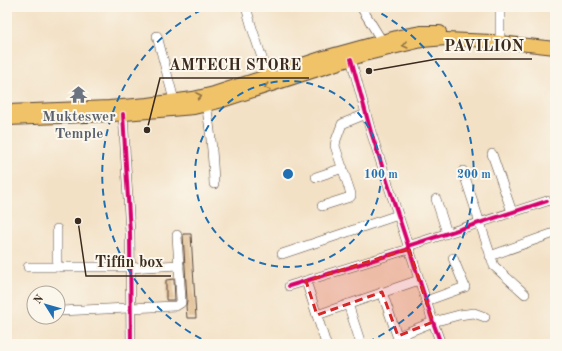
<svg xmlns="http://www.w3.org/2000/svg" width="562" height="351" font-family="'Old Standard TT',serif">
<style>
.building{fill:#dab17e}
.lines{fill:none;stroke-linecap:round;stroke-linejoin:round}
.minor-casing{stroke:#574537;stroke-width:10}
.major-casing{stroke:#574537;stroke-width:14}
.minor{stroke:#fff;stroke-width:9}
.major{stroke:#f1c369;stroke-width:12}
.cycleway-casing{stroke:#fbf7ec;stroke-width:6}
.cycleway{stroke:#d6006c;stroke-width:4}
.oneway{stroke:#8d6f40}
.marked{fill:#d62828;fill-opacity:0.2;stroke:#d62828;stroke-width:3;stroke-dasharray:8 5;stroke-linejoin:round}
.ring{fill:none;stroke:#1f6fb2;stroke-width:2;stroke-dasharray:7 5}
.labels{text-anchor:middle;stroke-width:4;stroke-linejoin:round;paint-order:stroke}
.worship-label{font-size:15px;font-weight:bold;fill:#5b616d;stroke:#fbf7ec}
.centre{fill:#1f6fb2;stroke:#fbf7ec;stroke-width:2}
.ring-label{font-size:12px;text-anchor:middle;font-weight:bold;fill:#1f6fb2;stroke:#fbf7ec;stroke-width:4;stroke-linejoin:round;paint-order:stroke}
.leader{fill:none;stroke:#3b2a1e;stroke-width:1.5}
.callout-dot{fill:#3b2a1e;stroke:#fbf7ec;stroke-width:1.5}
.callout-label{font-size:16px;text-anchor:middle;font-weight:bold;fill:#3b2a1e;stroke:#fbf7ec;stroke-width:4;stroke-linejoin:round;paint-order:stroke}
</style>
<rect width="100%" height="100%" fill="#fbf7ec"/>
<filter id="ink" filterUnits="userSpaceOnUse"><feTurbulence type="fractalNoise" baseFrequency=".025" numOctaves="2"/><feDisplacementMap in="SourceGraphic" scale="8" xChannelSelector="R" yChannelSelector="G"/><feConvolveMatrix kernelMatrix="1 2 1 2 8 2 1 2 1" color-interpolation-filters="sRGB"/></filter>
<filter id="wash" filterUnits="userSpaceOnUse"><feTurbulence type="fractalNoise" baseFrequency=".012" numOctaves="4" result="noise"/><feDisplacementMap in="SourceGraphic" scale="16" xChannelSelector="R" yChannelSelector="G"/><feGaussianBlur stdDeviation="0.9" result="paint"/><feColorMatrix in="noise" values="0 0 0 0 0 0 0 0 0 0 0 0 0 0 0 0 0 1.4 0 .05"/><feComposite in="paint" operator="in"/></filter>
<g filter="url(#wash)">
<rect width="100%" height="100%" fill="#f3e1c6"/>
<g id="blocks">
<g class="building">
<polygon points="183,234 191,234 196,318 187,318 186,306 187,300"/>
<polygon points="174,279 175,300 166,300 166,280"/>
</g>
</g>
</g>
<g filter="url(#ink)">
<use href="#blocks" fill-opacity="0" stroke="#574537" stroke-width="1"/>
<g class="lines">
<defs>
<g id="minor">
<polyline points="246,7 252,28 268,76"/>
<polyline points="361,7 382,41"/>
<polyline points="500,35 500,7"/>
<polyline points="157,36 174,100"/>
<polyline points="351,59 371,132 433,322 441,344"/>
<path d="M206 105C211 131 213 157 214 184"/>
<polyline points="123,114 130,233 131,344"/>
<polyline points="492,154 512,212"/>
<polyline points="463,171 494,266 525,294"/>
<polyline points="316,177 343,168"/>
<polyline points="436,199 447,233"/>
<polyline points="322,206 350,197 351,196 351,194 335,146 336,140 342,124 344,123 366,114"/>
<polyline points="408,246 547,201"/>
<polyline points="282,254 398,215"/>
<polyline points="490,256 554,233"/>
<polyline points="28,267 130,267"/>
<polyline points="57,267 57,229"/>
<polyline points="130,268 179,265"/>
<polyline points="306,281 326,344"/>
<polyline points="289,286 409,249"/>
<polyline points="382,292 400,344"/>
<polyline points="426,301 465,287 453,258"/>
<polyline points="348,304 361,344"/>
<polyline points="59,311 176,306 181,303 181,300 177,235"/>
<polyline points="317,315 419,280"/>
<polyline points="398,336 433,322 459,315 474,313 485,317"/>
</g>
<g id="major">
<polyline points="7,111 109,107 148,104 193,98 214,93 324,57 400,36 422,32 440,32"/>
<polyline points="7,119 113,115 194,108 219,102 364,55 422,41 446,39 492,41 555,48"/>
</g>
</defs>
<use href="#minor" class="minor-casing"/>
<use href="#major" class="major-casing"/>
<use href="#minor" class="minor"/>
<use href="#major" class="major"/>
<defs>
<g id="cycleway">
<polyline points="351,59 371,132 433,322 441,344"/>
<polyline points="123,114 130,233 131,344"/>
<polyline points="408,246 547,201"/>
<polyline points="289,286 409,249"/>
</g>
</defs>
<use href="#cycleway" class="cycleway-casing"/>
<use href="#cycleway" class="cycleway"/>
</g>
<defs><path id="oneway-chevron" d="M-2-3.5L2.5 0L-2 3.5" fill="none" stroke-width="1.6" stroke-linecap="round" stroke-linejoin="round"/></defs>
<g class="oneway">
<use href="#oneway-chevron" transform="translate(405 45) rotate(166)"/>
<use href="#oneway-chevron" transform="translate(267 87) rotate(162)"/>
<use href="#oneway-chevron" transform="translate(199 96) rotate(-11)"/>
</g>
</g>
<path class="marked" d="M409 249 433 322 398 336 382 292 317 315 306 281Z"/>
<g class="ring">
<circle cx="288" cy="174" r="93"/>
<path d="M212 344A186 186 0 0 1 205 8M371 8A186 186 0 0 1 364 344"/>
</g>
<defs>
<symbol id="temple-bare" viewBox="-9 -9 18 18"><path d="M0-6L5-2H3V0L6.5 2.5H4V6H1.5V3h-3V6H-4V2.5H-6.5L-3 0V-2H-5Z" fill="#6b7280" stroke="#fbf7ec" stroke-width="2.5" paint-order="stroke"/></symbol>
</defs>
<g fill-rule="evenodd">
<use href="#temple-bare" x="66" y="82" width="25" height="25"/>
</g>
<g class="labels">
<g class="worship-label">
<text x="79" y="121">Mukteswer<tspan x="79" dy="17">Temple</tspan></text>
</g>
</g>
<circle cx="288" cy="174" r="6" class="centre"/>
<g class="ring-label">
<text x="381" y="178">100 m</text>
<text x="474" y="178">200 m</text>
</g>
<path class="leader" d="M369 71L437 59H532M147 130L160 78H309M78 221L86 276H171"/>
<g class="callout-dot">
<circle cx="369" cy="71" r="4"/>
<circle cx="147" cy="130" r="4"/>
<circle cx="78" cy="221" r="4"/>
</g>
<g class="callout-label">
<text x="484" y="51">PAVILION</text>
<text x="235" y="70">AMTECH STORE</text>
<text x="129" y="267">Tiffin box</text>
</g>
<rect width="562" height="351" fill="none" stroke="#fbf7ec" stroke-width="24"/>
<g transform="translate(46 305) rotate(307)"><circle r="19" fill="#fbf7ec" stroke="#aea59a"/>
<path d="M0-3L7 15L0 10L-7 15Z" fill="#1f6fb2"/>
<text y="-6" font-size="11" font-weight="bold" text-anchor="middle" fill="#3b2a1e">N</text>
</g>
</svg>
